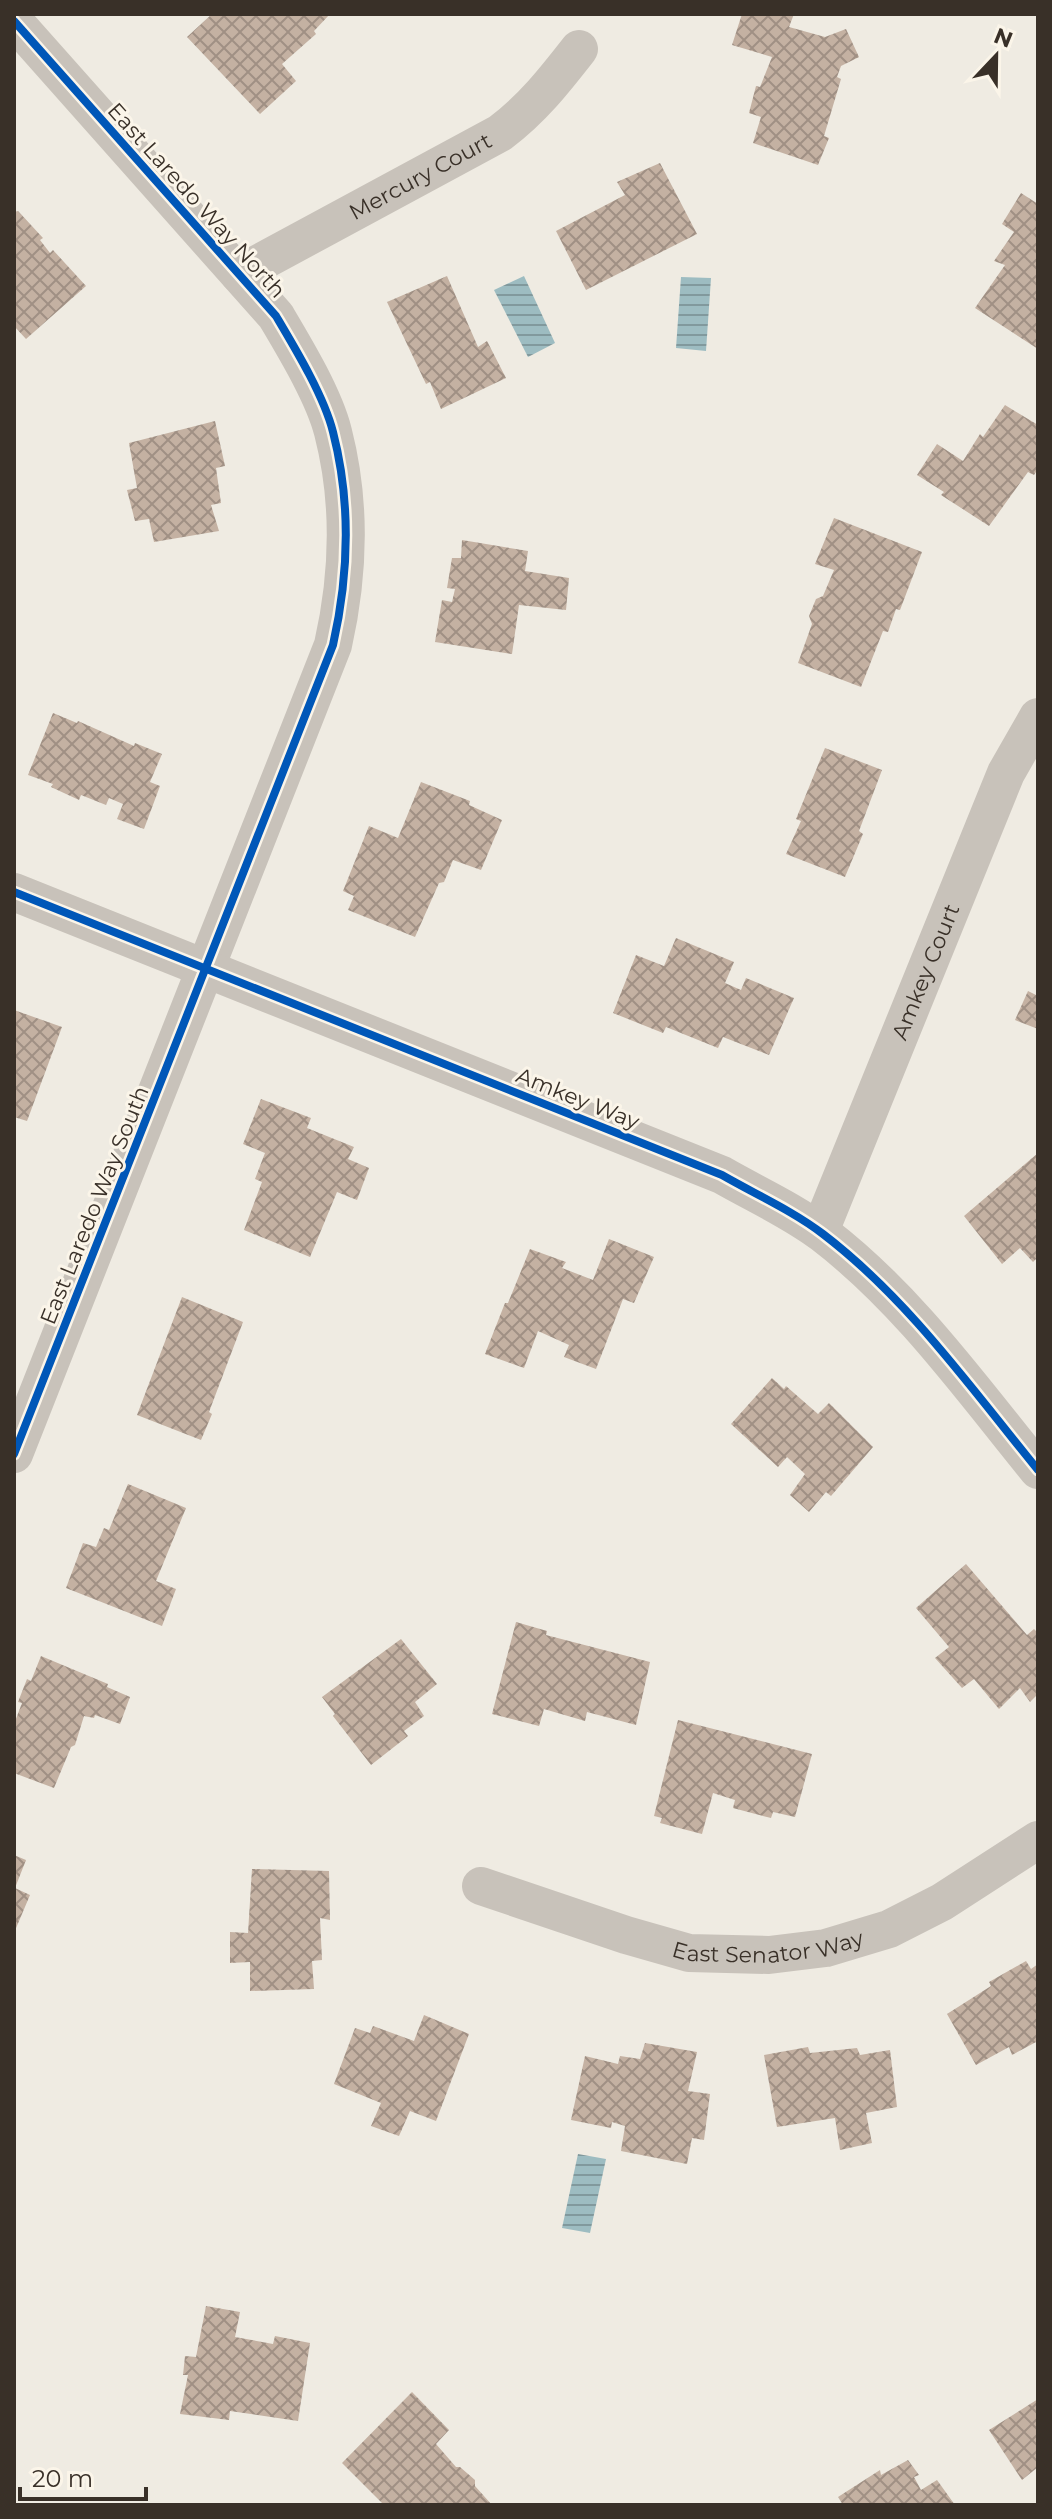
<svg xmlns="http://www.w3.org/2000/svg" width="1052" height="2519" font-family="Montserrat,sans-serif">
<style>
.water{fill:url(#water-rules)}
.building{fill:url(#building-cross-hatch)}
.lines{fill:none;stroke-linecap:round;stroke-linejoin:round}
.street{stroke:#c8c2ba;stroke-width:38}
.cycleway-casing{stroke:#fbf5e9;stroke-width:13}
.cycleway{stroke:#0057b8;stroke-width:8}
.labels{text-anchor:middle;stroke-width:6;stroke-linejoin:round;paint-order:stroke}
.street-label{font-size:22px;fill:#393028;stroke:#fbf5e9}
</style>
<defs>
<pattern id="water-rules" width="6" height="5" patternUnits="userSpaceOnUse" patternTransform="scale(2)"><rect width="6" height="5" fill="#9dbcc1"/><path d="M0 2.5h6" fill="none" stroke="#81999d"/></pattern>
<pattern id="building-cross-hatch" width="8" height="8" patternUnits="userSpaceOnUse" patternTransform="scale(2)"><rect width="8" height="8" fill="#c4b1a2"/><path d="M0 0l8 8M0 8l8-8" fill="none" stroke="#a09084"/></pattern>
</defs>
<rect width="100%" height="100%" fill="#efebe2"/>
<g class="water">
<polygon points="524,276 555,343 528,357 494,290"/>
<polygon points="681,277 711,278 706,351 676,348"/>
<polygon points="578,2154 606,2159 590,2233 562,2228"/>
</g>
<g class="building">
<polygon points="212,14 330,14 314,31 316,34 282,64 296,81 260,114 187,37"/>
<polygon points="742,14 794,14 789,27 825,37 846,29 859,57 841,66 837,77 841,79 824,136 829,138 818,165 753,143 761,117 749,113 756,86 760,87 772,57 732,45"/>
<polygon points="660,163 697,234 586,290 556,231 625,195 617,182"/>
<polygon points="1021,193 1038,204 1038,349 975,308 1005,265 994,261 1014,232 1002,224"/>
<polygon points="18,211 43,238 40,240 50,253 53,250 86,286 26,339 14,326 14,212"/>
<polygon points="447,276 478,347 487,341 506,378 441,409 430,382 426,384 387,302"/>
<polygon points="1005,405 1038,425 1038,469 1034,475 1028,472 989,526 941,495 944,492 917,475 937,444 963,461 980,434 983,437"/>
<polygon points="215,421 225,466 216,468 221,503 211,505 219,531 154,542 149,519 135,521 127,490 137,488 129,443"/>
<polygon points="834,518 922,552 900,610 896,609 888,632 883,631 861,687 798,663 812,624 809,616 816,599 823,596 834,570 815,564"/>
<polygon points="462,540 528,551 525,571 569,578 566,610 519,605 512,654 435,642 442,600 452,602 455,589 447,588 452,558 461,558"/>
<polygon points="53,713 77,723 78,721 134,746 135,743 162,754 150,782 160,786 144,829 117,819 123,804 109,798 106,805 81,795 79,800 51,787 53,784 28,775"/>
<polygon points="825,748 882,770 859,831 863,834 845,877 786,854 801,821 796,819"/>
<polygon points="421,782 470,801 469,805 502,820 481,870 453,860 444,882 439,883 415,937 348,910 354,896 343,891 369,826 398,838"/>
<polygon points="676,938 734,962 725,983 741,990 746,978 794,998 769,1055 723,1037 718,1048 666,1027 663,1033 613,1013 636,955 664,966"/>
<polygon points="1028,991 1038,996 1038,1029 1015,1020"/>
<polygon points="14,1010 62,1027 27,1121 14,1117"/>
<polygon points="261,1099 311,1118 307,1128 354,1147 348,1159 369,1168 357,1200 337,1192 310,1257 244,1230 262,1182 255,1179 265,1153 243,1144"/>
<polygon points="1038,1153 1038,1257 1033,1262 1020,1248 1002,1264 964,1216"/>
<polygon points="609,1239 654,1257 634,1303 623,1299 596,1369 564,1357 569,1345 538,1331 524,1368 485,1354 505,1303 508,1303 530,1249 566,1262 562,1268 593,1280"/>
<polygon points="182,1297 243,1322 209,1412 212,1414 201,1440 137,1415"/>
<polygon points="772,1378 784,1389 786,1386 818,1414 829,1403 873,1447 831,1496 826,1492 809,1512 790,1495 805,1474 787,1457 778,1467 731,1424"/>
<polygon points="128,1484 186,1508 156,1581 176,1589 162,1626 66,1588 83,1543 96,1547 104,1528 109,1530"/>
<polygon points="966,1564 1027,1635 1034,1629 1038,1633 1038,1694 1030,1702 1020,1688 999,1709 974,1679 962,1688 935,1658 949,1647 916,1608"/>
<polygon points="516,1622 547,1631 546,1635 650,1662 636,1725 587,1712 585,1721 544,1709 539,1726 492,1714"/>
<polygon points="401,1639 437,1684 415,1702 424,1716 404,1731 408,1736 371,1765 333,1716 335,1714 322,1697"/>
<polygon points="41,1656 108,1684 107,1687 130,1697 120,1724 95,1715 94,1718 84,1716 75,1745 71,1747 54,1788 14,1773 14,1724 22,1703 18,1702 27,1679 31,1681"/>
<polygon points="678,1720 812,1754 795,1817 773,1812 771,1818 733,1808 735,1800 713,1793 702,1834 660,1823 662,1818 654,1816"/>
<polygon points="14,1855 26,1860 15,1888 30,1895 14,1933"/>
<polygon points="252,1869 329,1871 330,1920 320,1918 322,1960 312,1961 314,1989 250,1991 250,1962 230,1963 230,1932 248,1933"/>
<polygon points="1026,1961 1031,1969 1038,1964 1038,2041 1012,2055 1009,2047 976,2065 947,2014 991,1986 989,1982"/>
<polygon points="424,2015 469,2034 436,2121 410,2111 399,2136 371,2126 381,2103 334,2084 355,2028 370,2033 373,2026 414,2041"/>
<polygon points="645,2043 697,2052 688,2091 710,2094 704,2140 692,2138 687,2164 621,2151 625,2126 612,2122 611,2128 571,2120 585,2056 618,2064 620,2056 640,2059"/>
<polygon points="808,2047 810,2053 857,2048 860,2055 890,2050 897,2107 866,2113 872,2143 840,2150 835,2118 777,2127 764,2055"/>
<polygon points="206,2306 240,2312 235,2337 273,2344 275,2336 310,2343 298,2421 230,2411 229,2420 180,2414 188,2375 183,2375 185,2356 196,2357"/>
<polygon points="412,2392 449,2430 436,2444 456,2467 460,2467 475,2480 475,2486 492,2505 384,2505 342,2463"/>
<polygon points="1038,2399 1038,2467 1022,2480 989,2430"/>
<polygon points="908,2460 919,2475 914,2477 921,2490 937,2480 955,2505 843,2505 838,2497 880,2470 881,2475"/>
</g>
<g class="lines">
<g class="street">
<path d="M14 21 276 316C295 348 324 396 333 432 351 502 349 574 333 645L14 1454"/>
<path id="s1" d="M239 274 500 133C532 109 554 81 579 49"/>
<path d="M14 892 722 1175C755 1194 793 1211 823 1234 908 1299 971 1388 1038 1470"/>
<path id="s2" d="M820 1231 1006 773 1038 717"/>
<path id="s3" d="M481 1886 626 1935 689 1953 769 1955 826 1948 889 1929 942 1902 1038 1840"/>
</g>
<defs>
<g id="cycleway">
<path d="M14 21 276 316C295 348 324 396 333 432 351 502 349 574 333 645L14 1454"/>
<path d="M14 892 722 1175C755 1194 793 1211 823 1234 908 1299 971 1388 1038 1470"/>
</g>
</defs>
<use href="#cycleway" class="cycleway-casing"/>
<use href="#cycleway" class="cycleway"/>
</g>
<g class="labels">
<g class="street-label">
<text dy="8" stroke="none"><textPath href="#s1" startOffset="206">Mercury Court</textPath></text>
<text transform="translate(197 200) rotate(48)" y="8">East Laredo Way North</text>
<text dy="8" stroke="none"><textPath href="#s2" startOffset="280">Amkey Court</textPath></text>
<text transform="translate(578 1098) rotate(22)" y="8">Amkey Way</text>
<text transform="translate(94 1205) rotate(-68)" y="8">East Laredo Way South</text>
<text dy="8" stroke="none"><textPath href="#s3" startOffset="298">East Senator Way</textPath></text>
</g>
</g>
<rect width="1052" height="2519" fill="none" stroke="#393028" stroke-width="32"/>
<g transform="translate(996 56) rotate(22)" stroke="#fbf5e9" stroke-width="6" paint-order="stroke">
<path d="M0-6L14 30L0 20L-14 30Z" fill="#393028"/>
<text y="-12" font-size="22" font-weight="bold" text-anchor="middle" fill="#393028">N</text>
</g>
<path d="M20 2487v12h126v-12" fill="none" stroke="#393028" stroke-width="4"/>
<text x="32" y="2487" font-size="24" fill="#393028" stroke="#fbf5e9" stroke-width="6" paint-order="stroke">20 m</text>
</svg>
